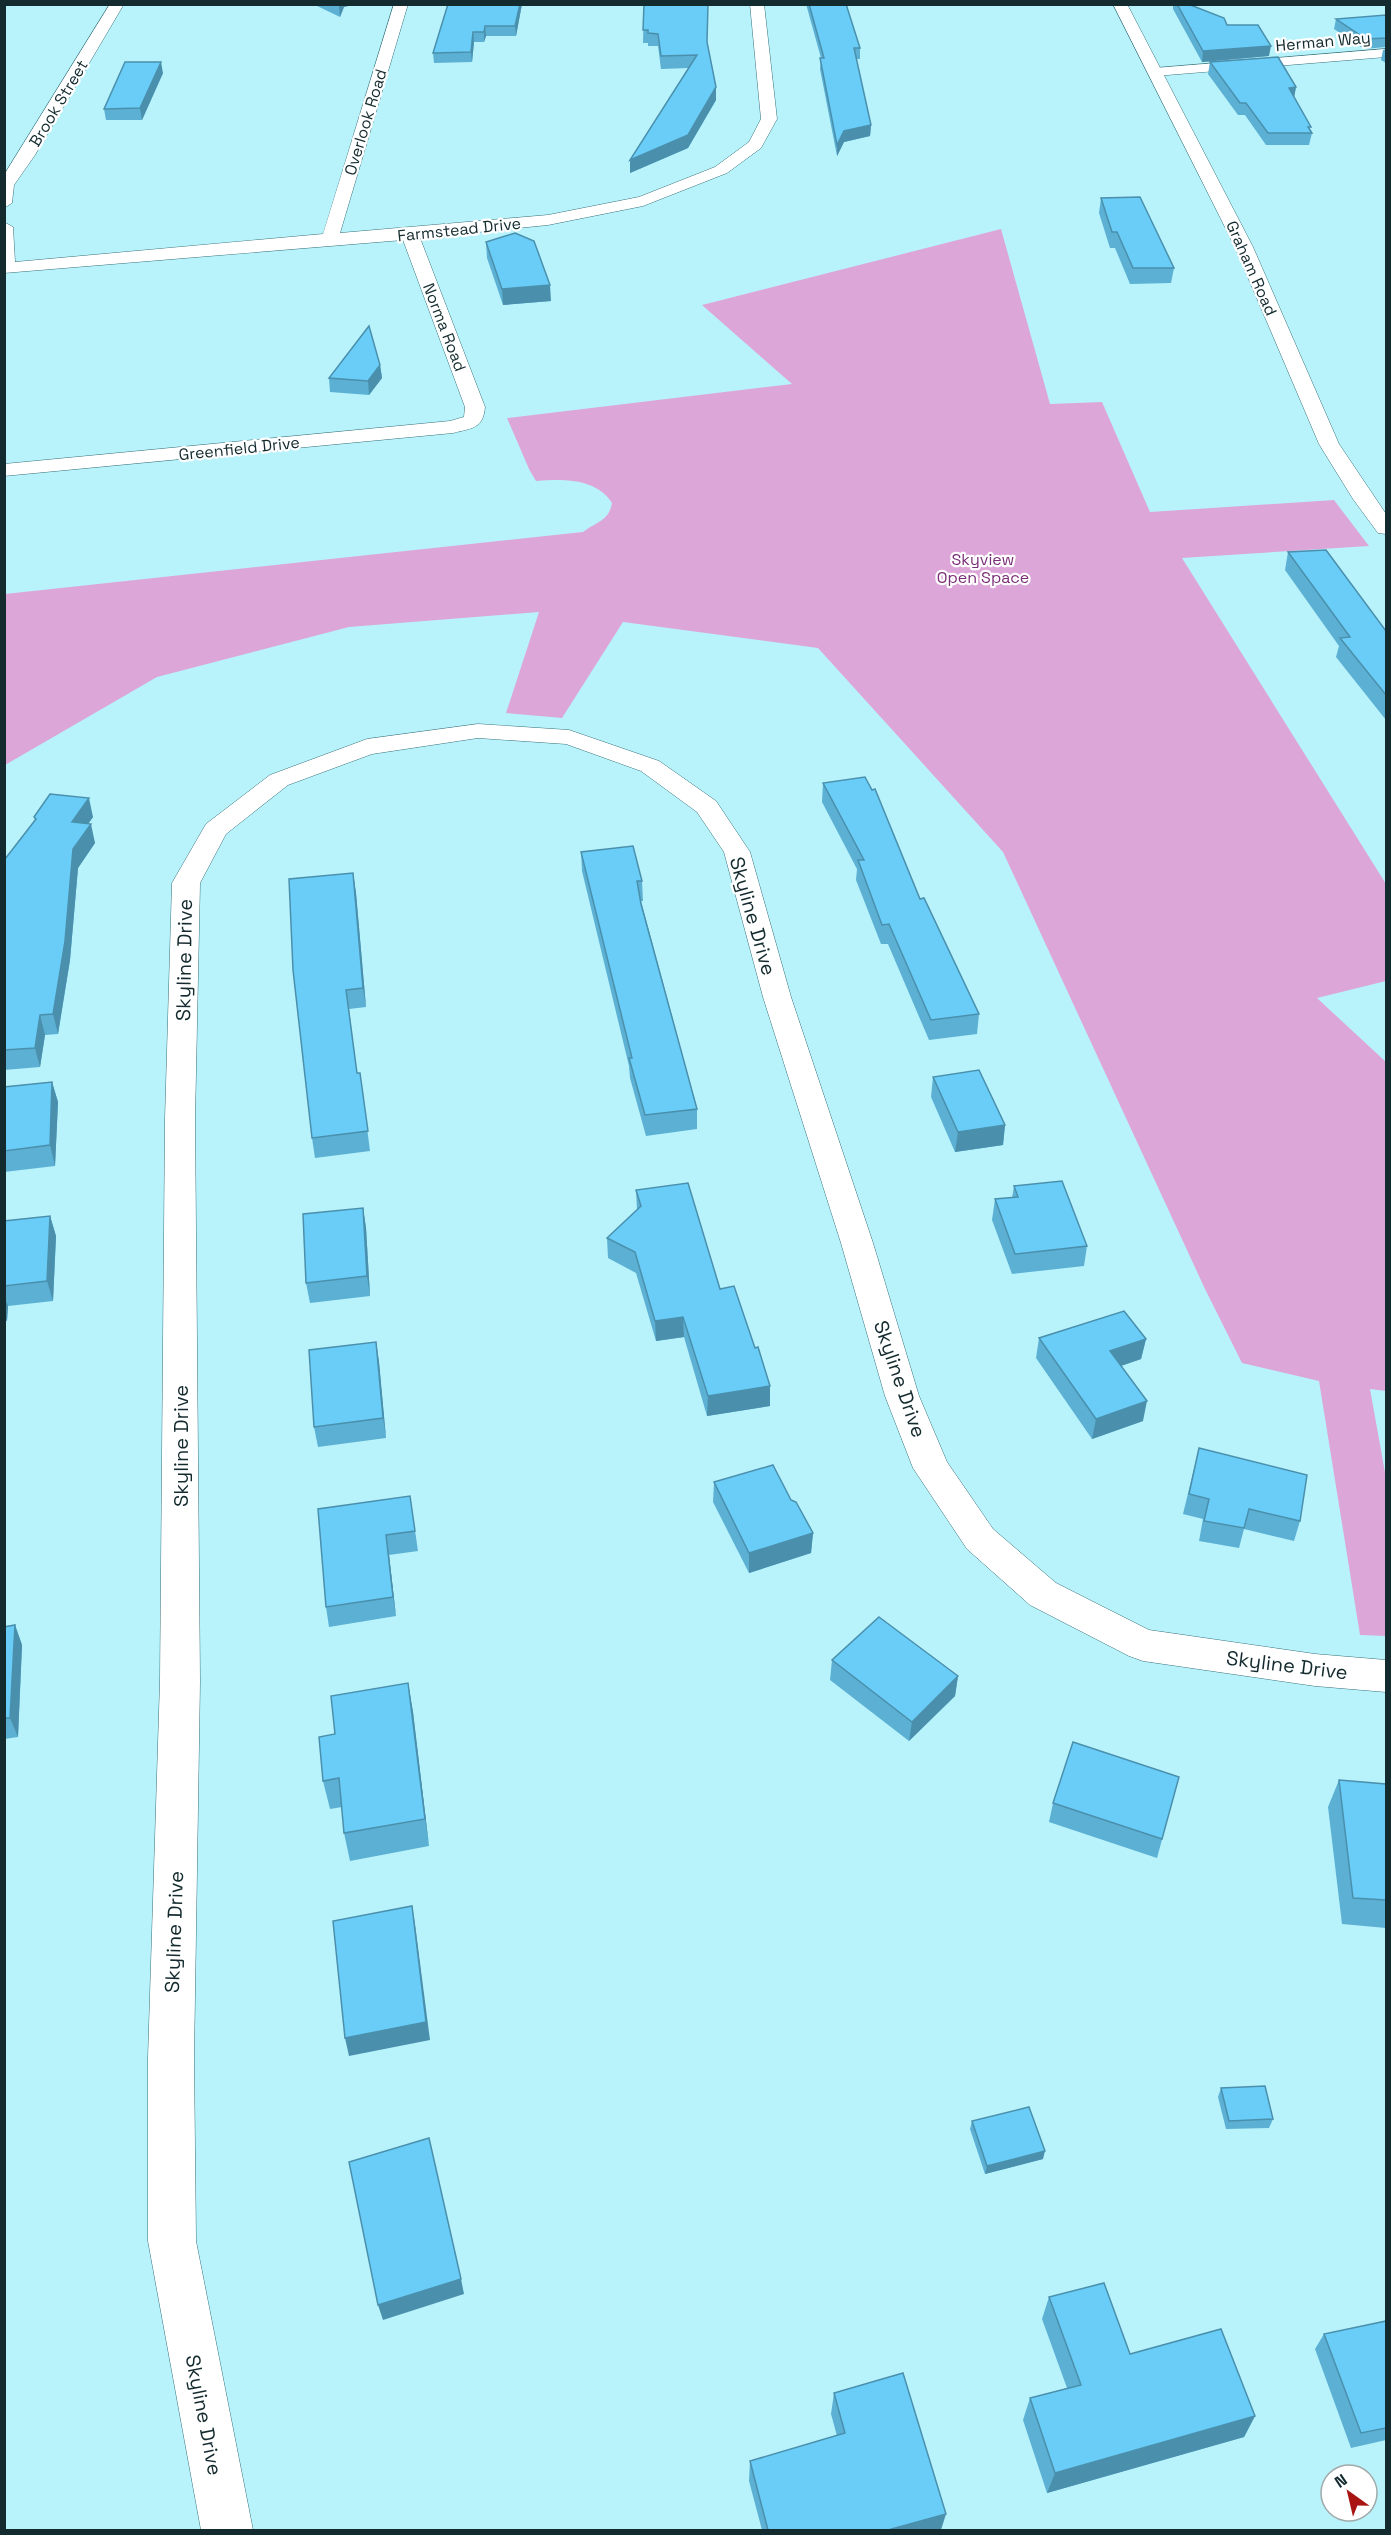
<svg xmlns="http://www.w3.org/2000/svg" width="1391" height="2535" font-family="'Space Grotesk',sans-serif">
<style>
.green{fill:#dca7d8}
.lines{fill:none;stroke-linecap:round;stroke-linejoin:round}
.street-casing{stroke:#3a717a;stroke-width:1}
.secondary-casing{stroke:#3a717a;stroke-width:1}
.street{fill:#fff;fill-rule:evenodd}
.secondary{fill:#fff;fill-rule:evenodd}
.wall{fill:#5bb0d4}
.shaded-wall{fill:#4a90ad}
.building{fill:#6acdf7;stroke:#4a90ad;stroke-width:1.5}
.labels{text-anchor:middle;stroke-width:4.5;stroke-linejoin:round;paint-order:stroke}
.far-street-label{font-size:16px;fill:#132a2e;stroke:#fff}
.far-park-label{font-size:16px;fill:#7a2f78;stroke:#fff}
.street-label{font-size:20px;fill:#132a2e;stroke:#fff}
</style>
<rect width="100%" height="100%" fill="#b8f3fc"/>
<path class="green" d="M1001 229 1050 404 1102 402 1150 512 1334 500 1369 546 1182 558 1386 884V981L1317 998 1386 1062V1391L1370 1389 1386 1478V1636L1360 1635 1319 1381 1242 1363 1205 1289 1003 852 818 648 623 622 562 718 506 713 539 612 349 627 157 677 5 765V594L583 532C596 522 609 521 612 503 596 478 563 479 536 481L529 469 507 418 792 384 702 305Z"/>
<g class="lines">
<defs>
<g id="street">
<polygon points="110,4 124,4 35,155 14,185 12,203 4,208 4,175"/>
<path d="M394 4H408L340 233 548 215 639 197 715 167 749 142 761 119 750 4H764L777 119 761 148 727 173 643 206 548 225 420 238 485 407C483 429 472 428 453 433L4 476V464L450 421 464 417 465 407 403 240 4 273V222L13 227 15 262 323 234Z"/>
<polygon points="1386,49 1386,57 1155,76 1148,72 1155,68"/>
<polygon points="478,724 569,730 659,761 716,801 750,852 791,997 873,1243 919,1396 947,1462 993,1529 1056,1583 1149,1630 1315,1654 1386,1660 1386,1692 1315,1686 1143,1661 1129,1656 1030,1605 967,1549 913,1468 885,1396 841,1243 763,997 724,852 697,812 641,771 566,744 478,738 372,754 288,785 226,834 200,883 195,1119 200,1681 194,2058 196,2241 253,2530 201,2530 148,2241 148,2058 160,1681 165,1119 172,883 206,824 270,775 367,739"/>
</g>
<polygon id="secondary" points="1113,4 1127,4 1253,247 1339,444 1386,514 1386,534 1378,533 1353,499 1319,444 1235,247"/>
</defs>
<use href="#street" class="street-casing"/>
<use href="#secondary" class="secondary-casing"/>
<use href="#street" class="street"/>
<use href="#secondary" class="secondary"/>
</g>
<g class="wall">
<polygon points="313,4 356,4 344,7 340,17"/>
<polygon points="522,4 516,36 486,36 484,42 474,42 472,62 434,63 433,53"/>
<polygon points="644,4 707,42 716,87 716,100 688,148 630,173 689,68 661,69 658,46 648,46 648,43 643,43"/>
<polygon points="806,4 846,4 860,48 860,59 856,59 871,125 870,136 844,142 837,156 820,69 821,58"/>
<polygon points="1027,4 1066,4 1027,5"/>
<polygon points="1173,4 1188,4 1227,25 1269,56 1202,62 1173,9"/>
<polygon points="1386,15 1386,47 1364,49 1334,29 1336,19"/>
<polygon points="1386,49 1386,63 1381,60 1383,50"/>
<polygon points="1210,62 1296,87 1294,97 1312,133 1309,145 1266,145 1245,115 1238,115 1208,74"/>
<polygon points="163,73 142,120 106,120 104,109"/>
<polygon points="1101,198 1174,268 1171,283 1130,284 1115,248 1110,248 1099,213"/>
<polygon points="486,242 551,301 503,305 487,258"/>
<polygon points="380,365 382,378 369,395 330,392 329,378"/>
<polygon points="1288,552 1386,631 1386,720 1336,657 1339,646 1285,570"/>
<polygon points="823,783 920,899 979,1014 977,1034 929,1040 888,944 881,944 856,880 857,869 822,802"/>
<polygon points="34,817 93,817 88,824 95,843 78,868 70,960 58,1034 45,1035 40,1067 4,1070 5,859 35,820"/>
<polygon points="581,852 642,881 643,901 641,901 697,1109 697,1129 646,1136 630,1078 629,1066 582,871"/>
<polygon points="353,873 356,893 366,1007 349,1009 357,1073 360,1073 370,1151 315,1158 312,1138"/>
<polygon points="933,1077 1005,1125 1003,1145 955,1152 931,1097"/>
<polygon points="52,1082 58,1102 55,1166 4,1172 4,1087"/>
<polygon points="1014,1186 1087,1246 1084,1266 1012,1274 992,1220 995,1199 1012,1198"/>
<polygon points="636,1190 720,1289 770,1406 707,1416 684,1337 656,1341 636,1273 608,1258 607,1238 637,1210"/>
<polygon points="363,1208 366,1228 370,1296 310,1303 306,1283"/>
<polygon points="50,1216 56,1236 53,1301 8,1306 7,1321 4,1322 4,1221"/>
<polygon points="1039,1338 1146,1339 1141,1359 1121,1366 1143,1421 1092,1439 1036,1358"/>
<polygon points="376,1342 379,1362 386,1438 318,1447 314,1427"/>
<polygon points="1199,1448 1300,1521 1294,1541 1244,1529 1239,1548 1199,1541 1203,1519 1183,1514"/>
<polygon points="714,1482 813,1533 811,1553 749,1573 713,1502"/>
<polygon points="410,1496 418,1551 389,1555 396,1616 329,1627 326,1607"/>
<polygon points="15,1625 22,1645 18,1737 4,1739 4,1627"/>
<polygon points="832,1660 958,1676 955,1696 909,1741 830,1680"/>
<polygon points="408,1683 413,1712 429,1846 350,1861 344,1833 342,1807 330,1809 323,1781 335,1734"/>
<polygon points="1179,1777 1157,1858 1049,1822 1053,1803"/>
<polygon points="1339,1780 1386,1784 1386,1928 1342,1924 1328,1807"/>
<polygon points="1221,2088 1273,2119 1269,2128 1226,2129 1218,2097"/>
<polygon points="972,2121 1043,2159 985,2174 970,2129"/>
<polygon points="1049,2297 1130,2354 1255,2416 1244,2437 1047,2493 1023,2420 1030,2398 1067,2388 1042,2319"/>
<polygon points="1386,2321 1386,2440 1351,2448 1315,2349 1324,2334"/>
<polygon points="834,2393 941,2530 762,2530 749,2481 750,2461 837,2436 831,2414"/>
</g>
<g class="shaded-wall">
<polygon points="340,4 356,4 344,7 340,17 339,7"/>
<polygon points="520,4 522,4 516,36 515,26"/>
<polygon points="485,26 486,36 484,42 484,32"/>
<polygon points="473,32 474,42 472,62 471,52"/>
<polygon points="1271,46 1269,56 1202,62 1203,51"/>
<polygon points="161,62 163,73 142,120 140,108"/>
<polygon points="716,87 716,100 688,148 630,173 630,160"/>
<polygon points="1296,87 1294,98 1289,88"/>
<polygon points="871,125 870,136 844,142 837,156 837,145 844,131"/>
<polygon points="550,285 551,301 503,305 502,289"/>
<polygon points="380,365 382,378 369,395 368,381"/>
<polygon points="89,798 93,817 76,841 72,822"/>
<polygon points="91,824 95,843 78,868 70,960 58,1034 53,1014 73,849"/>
<polygon points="353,873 356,893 366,1007 363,988"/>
<polygon points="40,1015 45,1035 40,1067 35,1048"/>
<polygon points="52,1082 58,1102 55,1166 50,1145"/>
<polygon points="1005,1125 1003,1145 955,1152 958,1132"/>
<polygon points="363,1208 366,1228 370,1296 367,1276"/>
<polygon points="50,1216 56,1236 53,1301 47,1281"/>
<polygon points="4,1296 8,1306 7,1321 4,1314"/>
<polygon points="683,1317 684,1337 656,1341 655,1321"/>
<polygon points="1146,1339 1141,1359 1106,1371 1110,1351"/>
<polygon points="376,1342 379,1362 386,1438 383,1418"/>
<polygon points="770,1386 770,1406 707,1416 708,1396"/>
<polygon points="1147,1401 1143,1421 1092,1439 1096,1419"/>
<polygon points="813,1533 811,1553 749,1573 749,1553"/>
<polygon points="386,1535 389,1555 396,1616 393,1597"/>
<polygon points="15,1625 22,1645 18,1737 10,1718"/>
<polygon points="958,1676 955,1696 909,1741 912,1722"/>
<polygon points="408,1683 413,1712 429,1846 425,1819"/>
<polygon points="412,1906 415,1924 430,2040 349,2056 345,2038"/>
<polygon points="1045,2151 1043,2159 985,2174 987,2166"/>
<polygon points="461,2279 464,2294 383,2320 378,2305"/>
<polygon points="1255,2416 1244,2437 1047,2493 1055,2473"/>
<polygon points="946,2514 941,2530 888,2530"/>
</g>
<g class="building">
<polygon points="448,4 520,4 515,26 485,26 484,32 473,32 471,52 433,53"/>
<polygon points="644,4 708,4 707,42 716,87 688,135 630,160 697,55 661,56 658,34 648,33 648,30 643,30"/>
<polygon points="809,4 846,4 860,48 854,48 871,125 844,131 837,145 820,58 824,58"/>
<polygon points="1177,4 1188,4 1224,18 1227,25 1258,25 1271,46 1203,51"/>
<polygon points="1386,15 1386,38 1366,39 1336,19"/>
<polygon points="1278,57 1296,87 1289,88 1311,127 1308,127 1312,133 1268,133 1246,103 1240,103 1210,62"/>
<polygon points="125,62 161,62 140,108 104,109"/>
<polygon points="1140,197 1174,268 1133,268 1117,232 1112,232 1101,198"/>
<polygon points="515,233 534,241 550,285 502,289 486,242"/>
<polygon points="369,326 380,365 368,381 329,378"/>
<polygon points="1326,550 1386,631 1386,695 1340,638 1350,637 1288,552"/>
<polygon points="865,777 872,790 875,789 920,899 924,898 979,1014 931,1020 889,924 882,925 858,860 864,860 823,783"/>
<polygon points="50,794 89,798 72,822 91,824 73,849 65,941 53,1014 40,1015 35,1048 4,1050 5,859 36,819 34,817"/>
<polygon points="633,846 642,881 637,881 641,904 697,1109 645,1115 629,1058 632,1058 581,852"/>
<polygon points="353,873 363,988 346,990 357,1073 360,1073 368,1131 312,1138 293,970 289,879"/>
<polygon points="979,1070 1005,1125 958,1132 933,1077"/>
<polygon points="52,1082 50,1145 4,1151 4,1087"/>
<polygon points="1062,1181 1087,1246 1015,1254 995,1199 1018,1197 1014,1186"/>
<polygon points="688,1183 720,1289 734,1286 755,1348 758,1347 770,1386 708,1396 683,1317 655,1321 635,1252 607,1238 641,1206 636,1190"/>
<polygon points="363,1208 367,1276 306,1283 303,1214"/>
<polygon points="50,1216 47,1281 4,1286 4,1221"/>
<polygon points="1124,1311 1146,1339 1110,1351 1147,1401 1096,1419 1039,1338"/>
<polygon points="376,1342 383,1418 314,1427 309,1350"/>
<polygon points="1199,1448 1307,1475 1300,1521 1249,1509 1244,1528 1204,1521 1209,1499 1189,1494"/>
<polygon points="773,1465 791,1500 796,1502 813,1533 749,1553 714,1482"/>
<polygon points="410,1496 415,1531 386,1535 393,1597 326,1607 318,1509"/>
<polygon points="879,1617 958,1676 912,1722 832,1660"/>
<polygon points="15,1625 10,1718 4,1718 4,1627"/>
<polygon points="408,1683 425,1819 344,1833 339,1778 323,1781 319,1737 335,1734 331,1696"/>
<polygon points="1073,1742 1179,1777 1162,1839 1053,1803"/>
<polygon points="1339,1780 1386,1784 1386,1900 1353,1898"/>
<polygon points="412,1906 426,2022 345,2038 333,1921"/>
<polygon points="1265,2086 1273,2119 1229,2121 1221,2088"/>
<polygon points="1029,2107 1045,2151 987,2166 972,2121"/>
<polygon points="429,2138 461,2279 378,2305 349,2162"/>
<polygon points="1104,2283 1130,2354 1221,2329 1255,2416 1055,2473 1030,2398 1081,2385 1049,2297"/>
<polygon points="1386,2321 1386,2428 1361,2433 1324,2334"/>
<polygon points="903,2373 946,2514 888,2530 768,2530 750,2461 845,2433 834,2393"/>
</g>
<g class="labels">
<g class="far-street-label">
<text transform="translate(1323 41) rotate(-5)" y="6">Herman Way</text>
<text transform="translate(58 103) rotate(-59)" y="6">Brook Street</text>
<text transform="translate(365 122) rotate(-73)" y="6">Overlook Road</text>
<text transform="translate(459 229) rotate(-6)" y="6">Farmstead Drive</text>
<text transform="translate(1252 268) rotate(66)" y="6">Graham Road</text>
<text transform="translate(445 327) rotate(69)" y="6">Norma Road</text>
<text transform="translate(239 448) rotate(-6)" y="6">Greenfield Drive</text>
</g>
<g class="far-park-label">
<text x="983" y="565">Skyview<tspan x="983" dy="18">Open Space</tspan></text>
</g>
<g class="street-label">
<text transform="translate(753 916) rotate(74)" y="7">Skyline Drive</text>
<text transform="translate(184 960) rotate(-89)" y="7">Skyline Drive</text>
<text transform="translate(900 1379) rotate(71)" y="7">Skyline Drive</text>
<text transform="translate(181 1446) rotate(-90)" y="7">Skyline Drive</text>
<text transform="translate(1287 1665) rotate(7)" y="7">Skyline Drive</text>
<text transform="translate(174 1932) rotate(-88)" y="7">Skyline Drive</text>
<text transform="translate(204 2415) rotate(79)" y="7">Skyline Drive</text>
</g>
</g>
<rect width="1391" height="2535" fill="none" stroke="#132a2e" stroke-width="12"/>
<g transform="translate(1349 2493) rotate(326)"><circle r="28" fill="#ffffff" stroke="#a1aaab" stroke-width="1.5"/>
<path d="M0-4.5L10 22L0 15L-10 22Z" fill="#a81512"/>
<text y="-9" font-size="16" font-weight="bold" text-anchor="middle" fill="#132a2e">N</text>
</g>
</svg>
